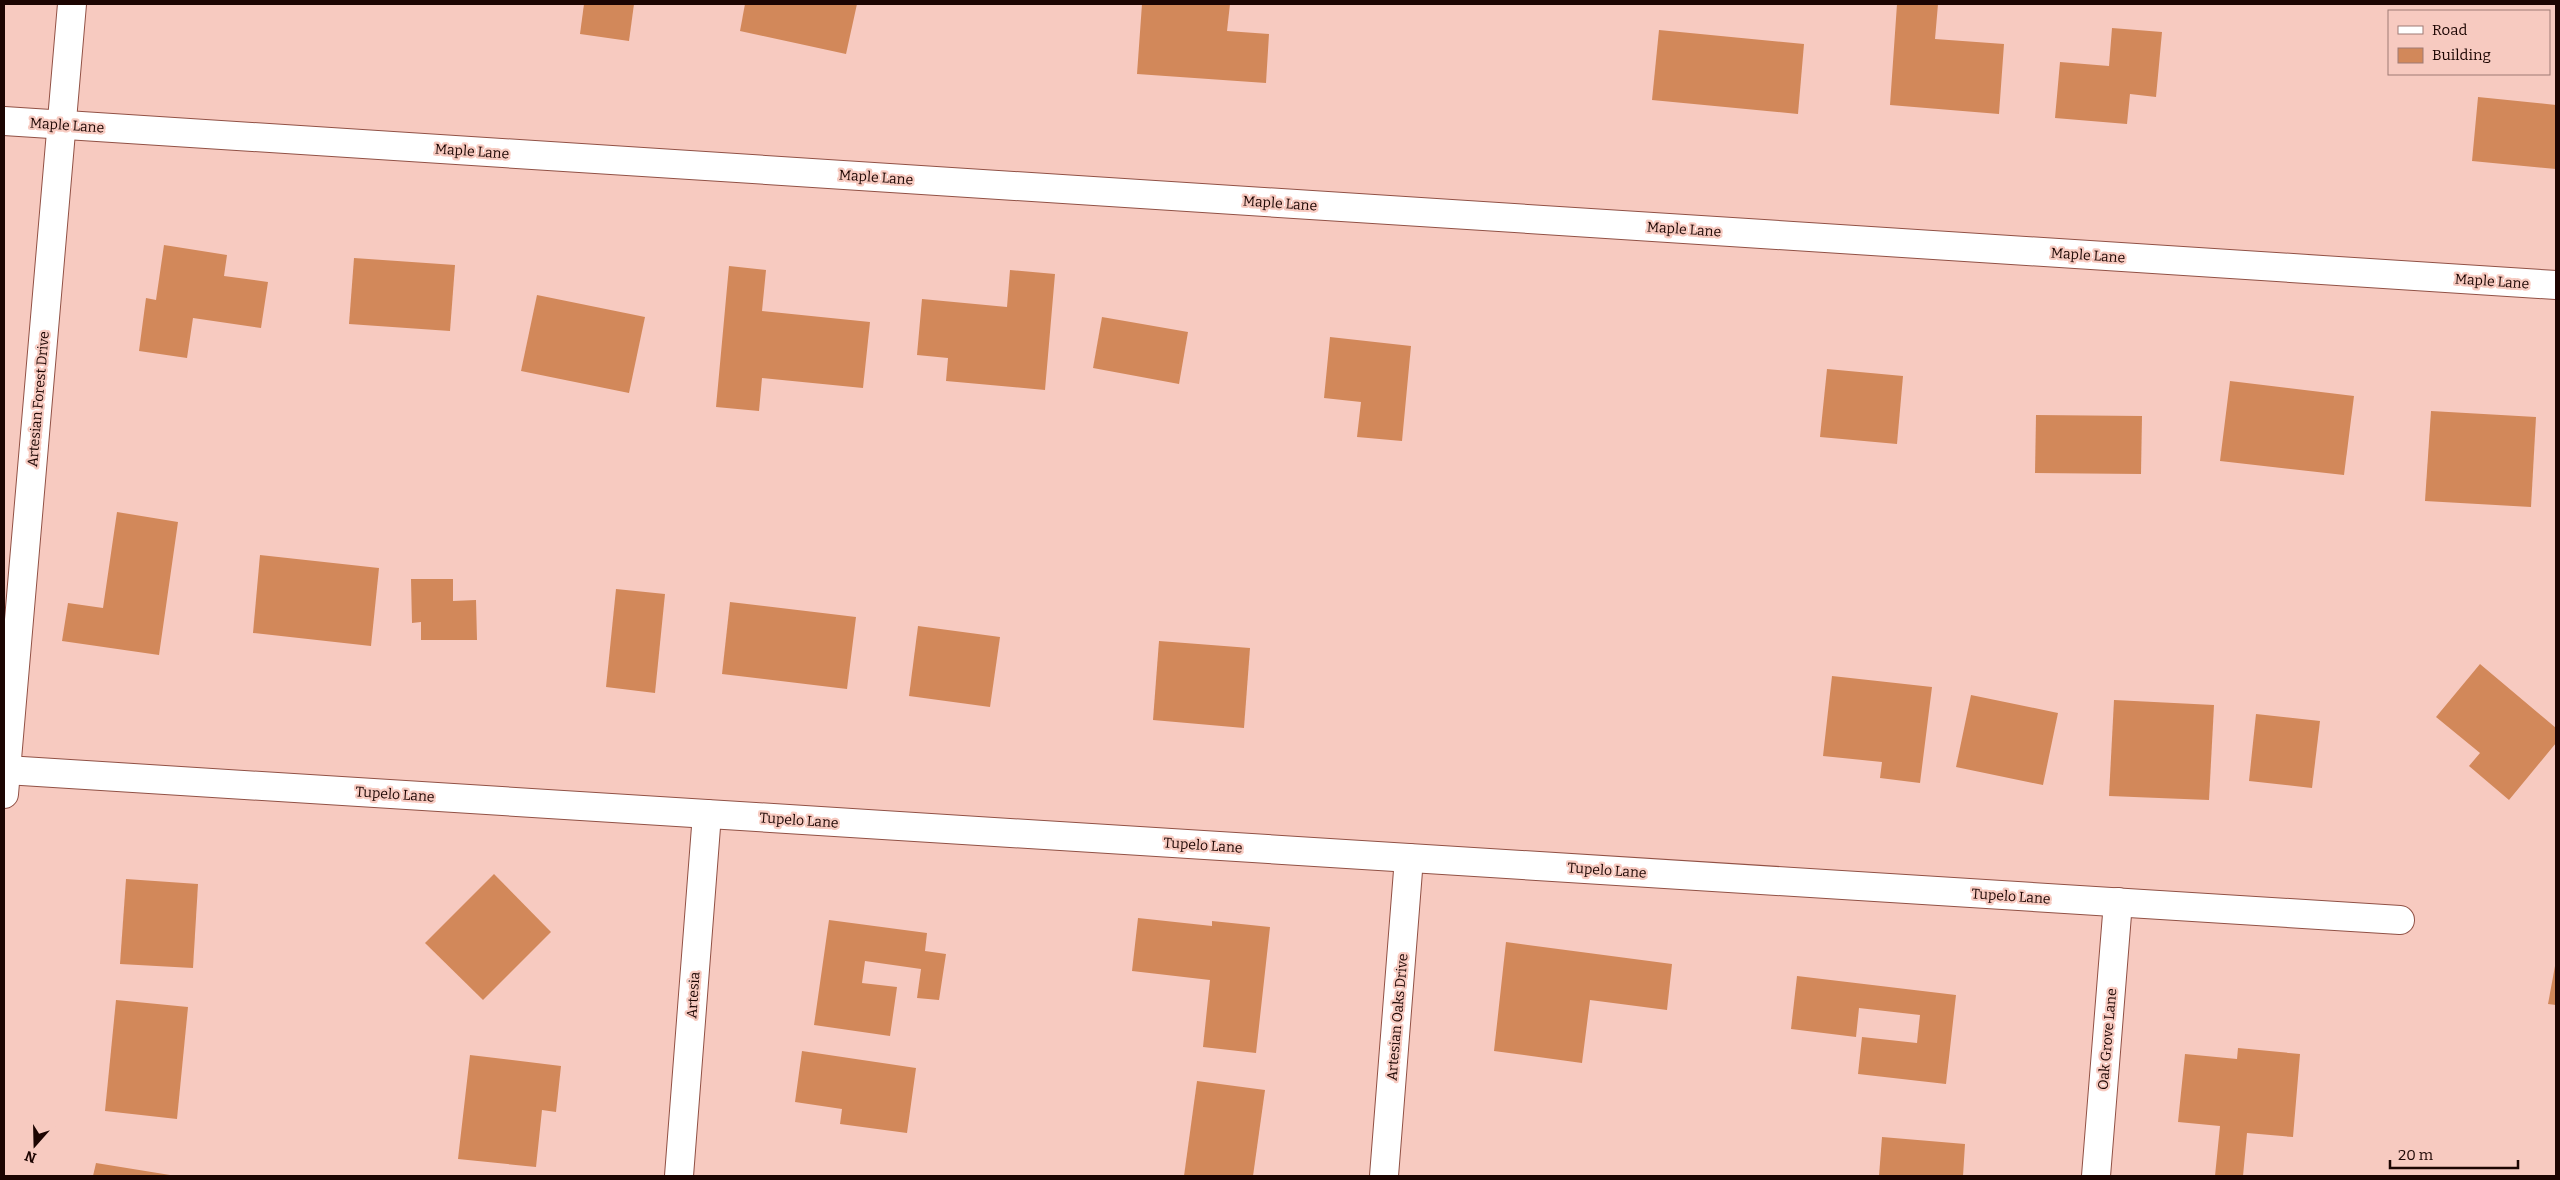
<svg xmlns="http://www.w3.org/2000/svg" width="2560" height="1180" font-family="Bitter,serif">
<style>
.building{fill:#d2885a}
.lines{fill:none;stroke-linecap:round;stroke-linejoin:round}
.street-casing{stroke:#915145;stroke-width:30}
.street{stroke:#fff;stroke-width:28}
.labels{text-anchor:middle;stroke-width:4.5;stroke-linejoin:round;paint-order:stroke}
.street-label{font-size:14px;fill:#1c0502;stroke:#f7cac0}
</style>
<rect width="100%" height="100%" fill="#f7cac0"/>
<g class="building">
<polygon points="584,4 634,4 629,41 580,34"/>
<polygon points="745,4 857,4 846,54 740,31"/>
<polygon points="1142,4 1230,4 1227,31 1269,34 1266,83 1137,74"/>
<polygon points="1897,4 1938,4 1935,39 2004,44 1999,114 1890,105"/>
<polygon points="2112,28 2162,32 2156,97 2130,94 2127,124 2055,118 2060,62 2109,66"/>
<polygon points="1659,30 1804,44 1798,114 1652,100"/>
<polygon points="2478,97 2556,105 2556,169 2472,161"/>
<polygon points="164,245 227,255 224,276 268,282 261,328 193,318 187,358 139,351 146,298 156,300"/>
<polygon points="354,258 455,265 450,331 349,324"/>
<polygon points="729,266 766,270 762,311 870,322 863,388 762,378 759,411 716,407"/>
<polygon points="1010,270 1055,274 1045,390 946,381 948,358 917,355 922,299 1007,307"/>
<polygon points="537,295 645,317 629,393 521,371"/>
<polygon points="1102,317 1188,332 1179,384 1093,368"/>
<polygon points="1330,337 1411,346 1402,441 1357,437 1361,402 1324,398"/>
<polygon points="1827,369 1903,376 1897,444 1820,437"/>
<polygon points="2230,381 2354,396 2344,475 2220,461"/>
<polygon points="2431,411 2536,417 2531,507 2425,501"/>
<polygon points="2036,415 2142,416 2141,474 2035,473"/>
<polygon points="117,512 178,522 159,655 62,641 68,603 103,608"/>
<polygon points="260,555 379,568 371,646 253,633"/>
<polygon points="411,579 453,579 453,601 476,600 477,640 421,640 421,622 412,623"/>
<polygon points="616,589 665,594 655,693 606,687"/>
<polygon points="730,602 856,617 847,689 722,674"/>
<polygon points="918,626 1000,637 990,707 909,696"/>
<polygon points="1159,641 1250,648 1244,728 1153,720"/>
<polygon points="2480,664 2556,728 2556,743 2509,800 2469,766 2480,753 2436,717"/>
<polygon points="1832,676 1932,687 1920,783 1880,778 1882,762 1823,756"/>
<polygon points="1971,695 2058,713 2043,785 1956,767"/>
<polygon points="2114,700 2214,705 2209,800 2109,796"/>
<polygon points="2256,714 2320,721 2312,788 2249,781"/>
<polygon points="494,874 551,932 483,1000 425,943"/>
<polygon points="126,879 198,884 193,968 120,964"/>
<polygon points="1138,918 1212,926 1212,921 1270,927 1256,1053 1203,1047 1210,980 1132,971"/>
<polygon points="829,920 927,933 925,951 946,954 939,1000 917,998 921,969 865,961 862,983 897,987 890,1036 814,1025"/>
<polygon points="1506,942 1672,964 1667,1010 1590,1000 1582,1063 1494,1051"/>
<polygon points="2555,966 2556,966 2556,1005 2548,1004"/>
<polygon points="1797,976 1956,995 1946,1084 1858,1074 1862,1037 1917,1043 1920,1015 1859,1008 1856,1037 1791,1029"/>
<polygon points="116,1000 188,1007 177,1119 105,1111"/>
<polygon points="2238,1048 2300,1054 2293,1137 2247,1133 2243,1176 2215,1176 2220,1126 2178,1122 2185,1054 2237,1059"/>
<polygon points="802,1051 916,1068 907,1133 840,1124 842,1109 795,1102"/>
<polygon points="470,1055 561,1066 556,1112 542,1110 536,1167 458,1159"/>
<polygon points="1197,1081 1265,1090 1253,1176 1184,1176"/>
<polygon points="1882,1137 1965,1144 1963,1176 1879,1176"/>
<polygon points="96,1163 170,1175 170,1176 93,1176"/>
</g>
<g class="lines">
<defs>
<g id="street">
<polyline points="4,121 2556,285"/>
<polyline points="6,770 2400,920"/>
<polyline points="4,794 72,4"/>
<polyline points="679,1176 707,814"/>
<polyline points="1384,1176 1409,858"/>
<polyline points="2096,1176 2118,902"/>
</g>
</defs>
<use href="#street" class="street-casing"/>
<use href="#street" class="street"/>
</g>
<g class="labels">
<g class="street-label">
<text transform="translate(67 125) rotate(4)" y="5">Maple Lane</text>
<text transform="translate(472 151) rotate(4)" y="5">Maple Lane</text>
<text transform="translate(876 177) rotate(4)" y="5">Maple Lane</text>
<text transform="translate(1280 203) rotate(4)" y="5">Maple Lane</text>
<text transform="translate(1684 229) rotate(4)" y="5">Maple Lane</text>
<text transform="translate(2088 255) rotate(4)" y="5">Maple Lane</text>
<text transform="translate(2492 281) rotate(4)" y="5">Maple Lane</text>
<text transform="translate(38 399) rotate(-85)" y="5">Artesian Forest Drive</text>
<text transform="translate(395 794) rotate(4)" y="5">Tupelo Lane</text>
<text transform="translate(799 820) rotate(4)" y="5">Tupelo Lane</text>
<text transform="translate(1203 845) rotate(4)" y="5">Tupelo Lane</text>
<text transform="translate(1607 870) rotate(4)" y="5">Tupelo Lane</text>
<text transform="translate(2011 896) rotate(4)" y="5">Tupelo Lane</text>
<text transform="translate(693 995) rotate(-86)" y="5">Artesia</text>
<text transform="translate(1397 1017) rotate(-85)" y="5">Artesian Oaks Drive</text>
<text transform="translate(2107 1039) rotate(-85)" y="5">Oak Grove Lane</text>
</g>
</g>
<rect width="2560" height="1180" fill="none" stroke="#1c0502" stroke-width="10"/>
<rect x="2388" y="10" width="162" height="65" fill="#f7cac0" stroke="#9f7b74"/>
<rect x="2398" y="26" width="25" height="8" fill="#ffffff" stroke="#9f7b74"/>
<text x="2432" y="35" font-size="15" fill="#1c0502">Road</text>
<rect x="2398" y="48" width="25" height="15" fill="#d2885a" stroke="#9f7b74"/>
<text x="2432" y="60" font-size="15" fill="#1c0502">Building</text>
<g transform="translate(35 1145) rotate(200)" stroke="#f7cac0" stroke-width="4" paint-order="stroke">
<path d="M0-4L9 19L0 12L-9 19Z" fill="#1c0502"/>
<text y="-8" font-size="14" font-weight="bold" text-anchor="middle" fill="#1c0502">N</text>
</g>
<path d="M2390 1160v8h128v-8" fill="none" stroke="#1c0502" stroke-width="2.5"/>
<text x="2398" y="1160" font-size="15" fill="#1c0502" stroke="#f7cac0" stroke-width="4" paint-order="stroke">20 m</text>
</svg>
